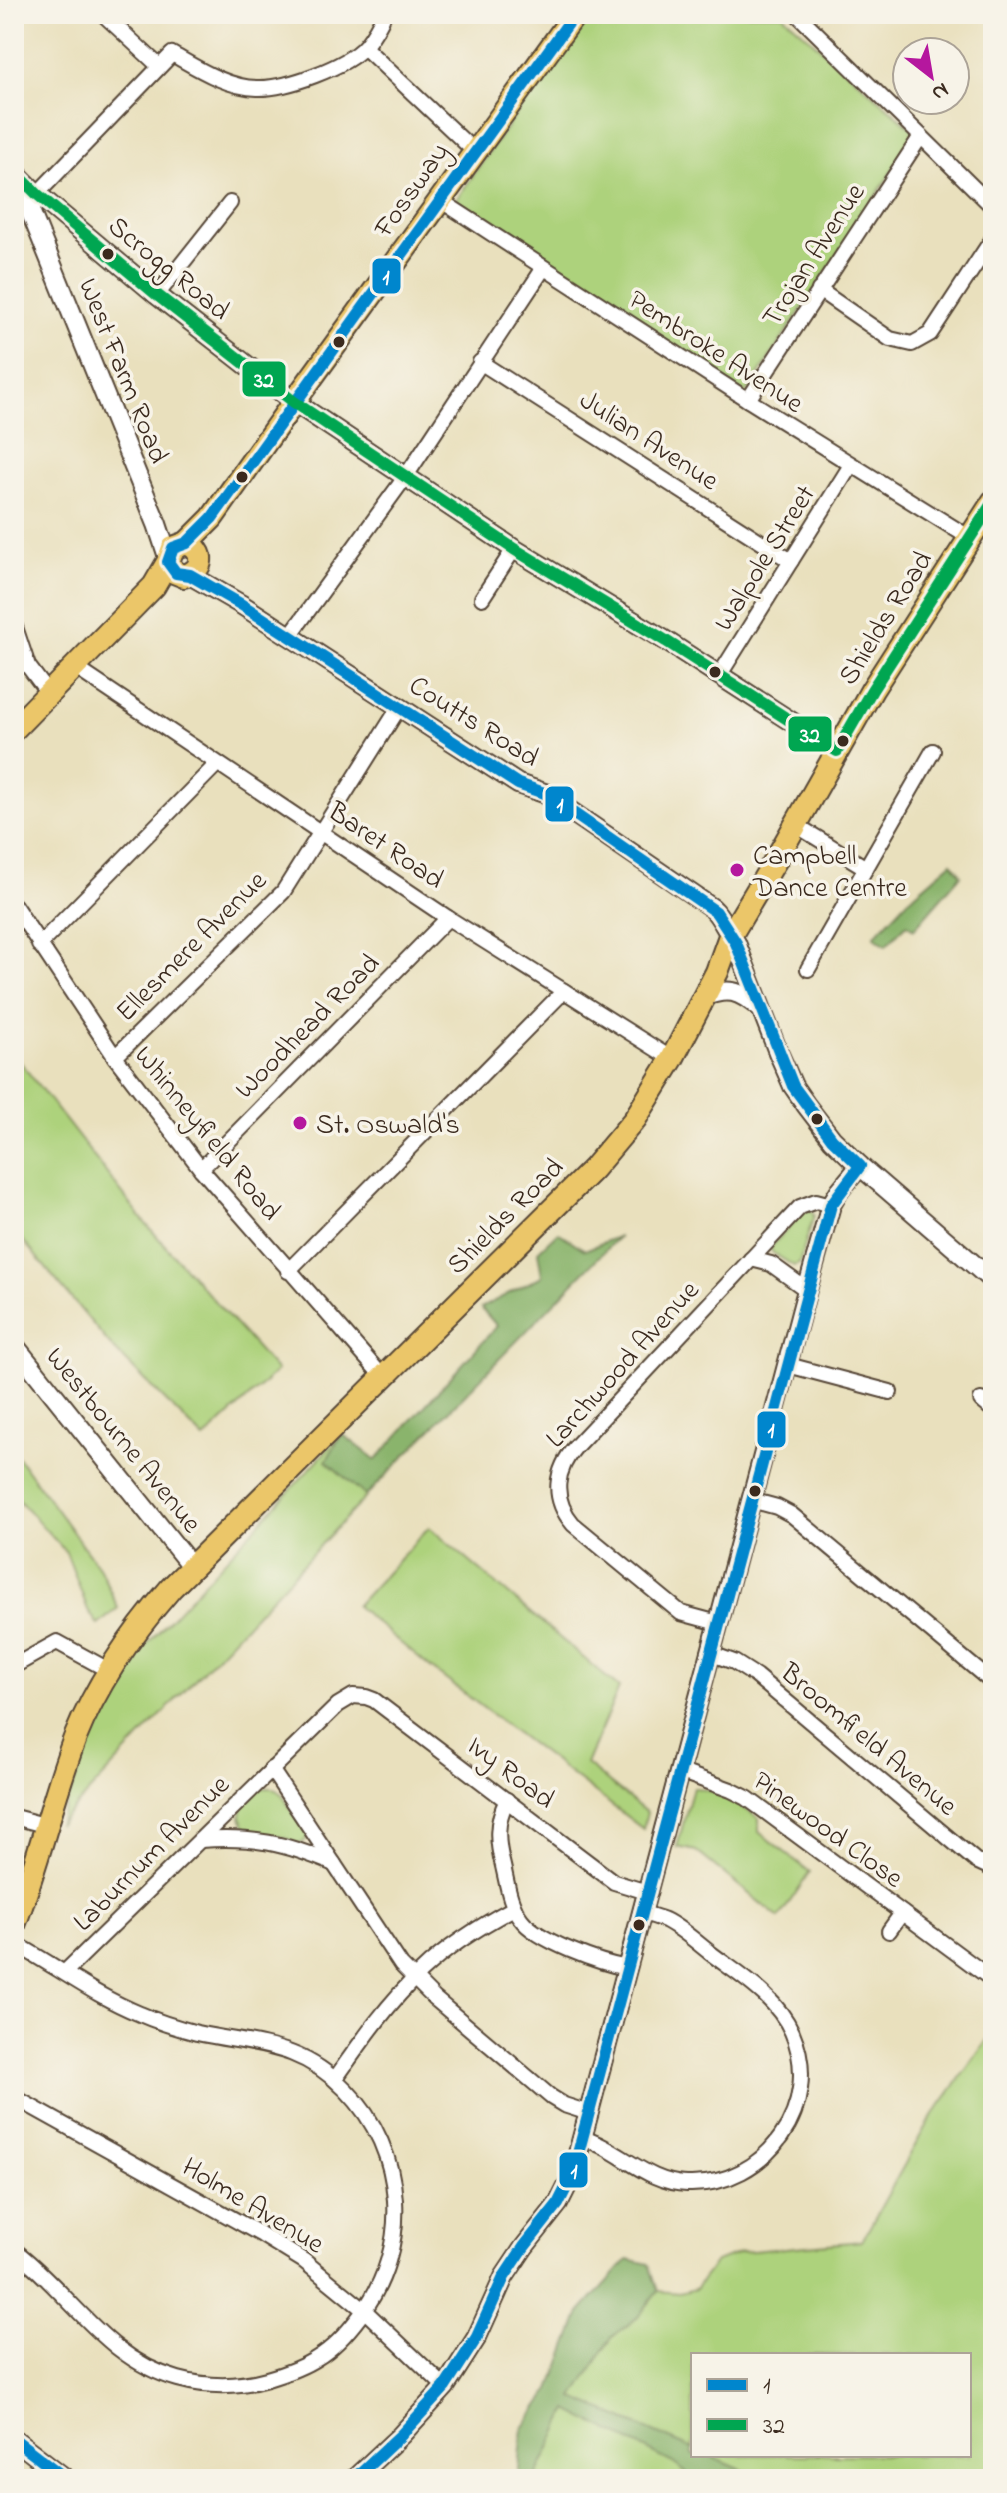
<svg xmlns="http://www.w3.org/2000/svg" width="1007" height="2493" font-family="'Indie Flower',sans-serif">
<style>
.green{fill:#add27c;stroke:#747e4d;stroke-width:2;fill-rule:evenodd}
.forest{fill:#8ab46c;stroke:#626f45;stroke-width:2}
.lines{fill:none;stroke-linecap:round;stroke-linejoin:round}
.minor-casing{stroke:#554536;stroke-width:18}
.tertiary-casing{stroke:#554536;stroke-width:22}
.primary-casing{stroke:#554536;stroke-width:26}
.minor{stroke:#fff;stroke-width:14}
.tertiary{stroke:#fff;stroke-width:18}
.primary{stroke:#ebc669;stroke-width:22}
.bus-1-casing{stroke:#f7f3e8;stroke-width:18}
.bus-2-casing{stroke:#f7f3e8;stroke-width:18}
.bus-1{stroke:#0086cd;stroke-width:12}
.bus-2{stroke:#00a651;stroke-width:12}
.bus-dot{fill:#3b2a1e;stroke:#f7f3e8;stroke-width:3}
.poi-dot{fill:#b5179e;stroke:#f7f3e8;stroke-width:3}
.labels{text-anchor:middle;stroke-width:7;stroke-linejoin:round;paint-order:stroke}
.street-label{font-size:28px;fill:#3b2a1e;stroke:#f7f3e8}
.poi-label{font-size:28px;fill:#3b2a1e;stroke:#f7f3e8;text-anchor:start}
.line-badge{stroke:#f7f3e8;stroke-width:3}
.badge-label{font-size:22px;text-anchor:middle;font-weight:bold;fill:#fff}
</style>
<rect width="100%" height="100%" fill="#f7f3e8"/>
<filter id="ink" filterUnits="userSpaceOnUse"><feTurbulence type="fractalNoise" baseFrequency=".0125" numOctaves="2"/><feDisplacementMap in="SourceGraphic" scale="16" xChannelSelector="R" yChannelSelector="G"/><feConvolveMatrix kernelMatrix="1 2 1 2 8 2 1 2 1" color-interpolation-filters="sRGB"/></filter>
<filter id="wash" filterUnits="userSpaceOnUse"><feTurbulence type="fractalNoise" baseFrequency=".006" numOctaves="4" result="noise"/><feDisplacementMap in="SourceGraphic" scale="32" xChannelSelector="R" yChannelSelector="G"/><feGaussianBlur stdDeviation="1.8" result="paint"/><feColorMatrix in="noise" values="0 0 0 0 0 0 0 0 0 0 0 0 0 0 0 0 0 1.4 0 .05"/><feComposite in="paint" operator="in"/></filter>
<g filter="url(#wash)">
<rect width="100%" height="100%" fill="#e9e0bd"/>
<g class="green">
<polygon points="586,14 782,14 917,133 746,394 451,207"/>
<polygon points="14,1054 146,1224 277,1371 204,1439 112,1347 14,1230"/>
<polygon points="804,1210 811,1210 814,1215 799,1264 794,1266 773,1253 770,1248"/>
<polygon points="342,1434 390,1471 58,1825 102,1711 146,1645"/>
<polygon points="14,1452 100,1569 118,1608 98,1625 88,1610 66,1552 14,1495"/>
<polygon points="429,1527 619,1688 586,1764 647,1813 643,1829 432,1669 356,1606"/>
<polygon points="693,1787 721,1794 759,1818 759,1832 810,1872 779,1918 696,1851 677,1847"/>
<polygon points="260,1788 272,1788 281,1793 308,1836 304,1842 299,1844 280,1836 254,1833 246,1828 241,1817 242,1807"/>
<path d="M993 2032V2479H535L573 2398 612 2337 638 2317 658 2291 679 2293 695 2289 716 2262 741 2252 862 2241 927 2124ZM693 2355H969V2455H693Z"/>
</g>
<g class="forest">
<polygon points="952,862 961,875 914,929 907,924 886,945 874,936 910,898"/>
<polygon points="558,1232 585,1250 619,1236 366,1496 326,1461 342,1434 376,1460 497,1326 481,1308 542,1276 538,1251"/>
<polygon points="628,2259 649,2264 658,2291 638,2317 612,2337 574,2398 693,2449 693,2455 707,2455 763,2479 695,2479 673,2463 568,2410 535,2479 518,2479 523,2428 551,2389 580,2313"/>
</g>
</g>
<g filter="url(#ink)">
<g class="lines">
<defs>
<g id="minor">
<polyline points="103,14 159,66"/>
<polyline points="797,14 993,207"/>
<polyline points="364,47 474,151"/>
<path d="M37 194 172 54C197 68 228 88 257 88 286 89 346 67 365 46 372 37 380 24 384 14"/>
<polyline points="440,200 748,400 970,538"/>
<polyline points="819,290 890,339 912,344 930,334 993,238"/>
<polyline points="157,295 230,203"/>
<polyline points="480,362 791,561"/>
<polyline points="748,400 921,136"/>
<polyline points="482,598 514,549"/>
<polyline points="14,624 28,666 49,694"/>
<polyline points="289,637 406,476 543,269"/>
<polyline points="76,668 448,918 672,1059"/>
<polyline points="719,676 851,465"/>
<polyline points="796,825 866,868"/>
<polyline points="14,905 115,1057 201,1169 383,1377"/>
<polyline points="39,945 217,764"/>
<polyline points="808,969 933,751"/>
<polyline points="115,1057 283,892 400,706"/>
<polyline points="201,1169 448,918"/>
<polyline points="751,1259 771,1264 807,1290"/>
<polyline points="288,1271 564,991"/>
<polyline points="788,1365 890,1392"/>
<polyline points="981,1400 993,1410"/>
<polyline points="751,1500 777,1507 792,1515 993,1683"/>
<path d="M718 1623 681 1613 573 1524C551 1498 555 1470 576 1446L800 1207 816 1201 831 1205"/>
<polyline points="709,1653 734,1662 756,1676 976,1861 993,1869"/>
<polyline points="14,1666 57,1642 110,1671"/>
<polyline points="271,1769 401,1965 434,1998 551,2097 564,2105 589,2113"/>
<polyline points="679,1771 731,1790 747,1798 993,1980"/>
<path d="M507 1800C495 1823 497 1842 503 1866 507 1883 510 1905 521 1919 537 1941 600 1963 627 1968"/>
<polyline points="14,1817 48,1826"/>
<path d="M200 1840C253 1836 285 1843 334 1864"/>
<polyline points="889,1931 902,1913"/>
<path d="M14 1943C56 1966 95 1996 140 2014 158 2022 178 2028 197 2033 257 2046 299 2042 346 2090 406 2151 412 2248 360 2316 348 2332 334 2348 317 2358 302 2368 284 2374 267 2379 238 2387 207 2387 178 2379 105 2359 71 2293 14 2250"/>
<polyline points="65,1972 338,1705 353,1696 366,1697 374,1700 614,1882 647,1892"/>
<path d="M335 2079C361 2042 388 2003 421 1972 446 1948 484 1924 514 1908"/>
<polyline points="14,2097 262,2235 304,2261 364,2310 445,2387"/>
<path d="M582 2138C620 2149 646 2183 687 2184 766 2187 824 2105 792 2032 776 1996 739 1975 709 1952 695 1941 681 1928 665 1920 657 1917 649 1915 641 1912"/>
</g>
<g id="tertiary">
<polyline points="14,171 37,194 157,295 294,402 514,549 666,641 837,751"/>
<polyline points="34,191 31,213 157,524 168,557"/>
<path d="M190 575 242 605 518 784 544 793 712 908C723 918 726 932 736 943L778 1052 793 1086 806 1105 832 1139 860 1166 993 1281"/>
<path d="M702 997C729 987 738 990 760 1008"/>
<polyline points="14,1345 192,1567"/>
<polyline points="14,2439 66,2479"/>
<polyline points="354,2479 401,2435 445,2387 477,2337 504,2277 524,2247 558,2204 572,2176 807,1290 831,1205 840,1190 860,1166"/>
</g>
<g id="primary">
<polyline points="187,543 212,518 294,402 575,14"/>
<path d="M14 729 154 586 168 562 173 548 187 543C206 551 204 571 184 576L174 572 168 562"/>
<path d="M14 1925C38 1864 52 1799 75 1738 97 1683 132 1633 171 1588L593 1169 635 1119 672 1059 717 972 730 936 778 856 872 690 993 502"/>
</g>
</defs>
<use href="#minor" class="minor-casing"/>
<use href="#tertiary" class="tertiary-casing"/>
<use href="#primary" class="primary-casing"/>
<use href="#minor" class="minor"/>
<use href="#tertiary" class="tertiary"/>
<use href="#primary" class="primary"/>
<defs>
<g id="bus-1">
<polyline points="14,2439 66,2479"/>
<polyline points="354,2479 401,2435 445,2387 477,2337 504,2277 524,2247 558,2204 572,2176 831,1205 860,1166 832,1139 793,1086 736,943 716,912 544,793 518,784 242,605 190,575 176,573 168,562 173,548 187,543 212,518 575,14"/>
</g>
<polyline id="bus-2" points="14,171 37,194 157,295 294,402 514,549 666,641 837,751 872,690 993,502"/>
</defs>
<use href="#bus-1" class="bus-1-casing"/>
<use href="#bus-2" class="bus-2-casing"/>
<use href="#bus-1" class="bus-1"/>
<use href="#bus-2" class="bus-2"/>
</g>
</g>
<g class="bus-dot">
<circle cx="108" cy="254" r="7"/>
<circle cx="339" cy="342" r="7"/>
<circle cx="242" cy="477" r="7"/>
<circle cx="715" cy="672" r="7"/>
<circle cx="843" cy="741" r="7"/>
<circle cx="817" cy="1119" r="7"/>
<circle cx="755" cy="1491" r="7"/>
<circle cx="639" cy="1925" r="7"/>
</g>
<g class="poi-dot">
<circle cx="737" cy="870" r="8"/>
<circle cx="300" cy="1123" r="8"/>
</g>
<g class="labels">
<g class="street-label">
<text transform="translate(410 189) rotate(-55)" y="10">Fossway</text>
<text transform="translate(812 254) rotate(-57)" y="10">Trojan Avenue</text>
<text transform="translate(170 267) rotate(39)" y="10">Scrogg Road</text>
<text transform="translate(717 350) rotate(33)" y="10">Pembroke Avenue</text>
<text transform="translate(125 370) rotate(68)" y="10">West Farm Road</text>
<text transform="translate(650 439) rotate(33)" y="10">Julian Avenue</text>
<text transform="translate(763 557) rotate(-58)" y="10">Walpole Street</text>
<text transform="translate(884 617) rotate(-58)" y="10">Shields Road</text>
<text transform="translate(475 720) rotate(32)" y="10">Coutts Road</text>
<text transform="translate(387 844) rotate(34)" y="10">Baret Road</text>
<text transform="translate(190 945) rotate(-45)" y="10">Ellesmere Avenue</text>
<text transform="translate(306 1025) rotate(-45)" y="10">Woodhead Road</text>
<text transform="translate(209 1132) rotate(51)" y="10">Whinneyfield Road</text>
<text transform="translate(504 1215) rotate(-45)" y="10">Shields Road</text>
<text transform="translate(621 1363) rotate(-48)" y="10">Larchwood Avenue</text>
<text transform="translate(125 1439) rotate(51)" y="10">Westbourne Avenue</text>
<text transform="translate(870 1738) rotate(40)" y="10">Broomfield Avenue</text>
<text transform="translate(512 1771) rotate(37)" y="10">Ivy Road</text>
<text transform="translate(829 1828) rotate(36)" y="10">Pinewood Close</text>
<text transform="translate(150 1852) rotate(-45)" y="10">Laburnum Avenue</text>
<text transform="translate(254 2204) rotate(31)" y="10">Holme Avenue</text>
</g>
<g class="poi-label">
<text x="753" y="864">Campbell<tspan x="753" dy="32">Dance Centre</tspan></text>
<text x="316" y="1133">St. Oswald's</text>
</g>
</g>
<g class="line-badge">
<rect x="371" y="257" width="31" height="38" rx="8" fill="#0086cd"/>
<rect x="241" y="360" width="46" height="38" rx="8" fill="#00a651"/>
<rect x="787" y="715" width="46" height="38" rx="8" fill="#00a651"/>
<rect x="544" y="785" width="31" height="38" rx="8" fill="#0086cd"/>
<rect x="756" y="1410" width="31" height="39" rx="8" fill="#0086cd"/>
<rect x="558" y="2151" width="31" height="38" rx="8" fill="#0086cd"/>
</g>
<g class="badge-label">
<text x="386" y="284">1</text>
<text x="264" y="387">32</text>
<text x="810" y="742">32</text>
<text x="560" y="812">1</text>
<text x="771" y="1437">1</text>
<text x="574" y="2178">1</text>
</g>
<rect width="1007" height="2493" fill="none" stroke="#f7f3e8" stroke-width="48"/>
<rect x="691" y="2353" width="280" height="104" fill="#f7f3e8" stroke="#aca397" stroke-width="2"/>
<rect x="707" y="2379" width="40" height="12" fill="#0086cd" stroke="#aca397" stroke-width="2"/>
<text x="763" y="2393" font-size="24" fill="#3b2a1e">1</text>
<rect x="707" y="2419" width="40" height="12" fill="#00a651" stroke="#aca397" stroke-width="2"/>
<text x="763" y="2433" font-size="24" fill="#3b2a1e">32</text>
<g transform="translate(931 76) rotate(149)"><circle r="38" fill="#f7f3e8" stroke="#aca397" stroke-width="2"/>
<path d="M0-6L14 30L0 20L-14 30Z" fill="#b5179e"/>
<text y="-12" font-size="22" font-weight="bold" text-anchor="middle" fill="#3b2a1e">N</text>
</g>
</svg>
